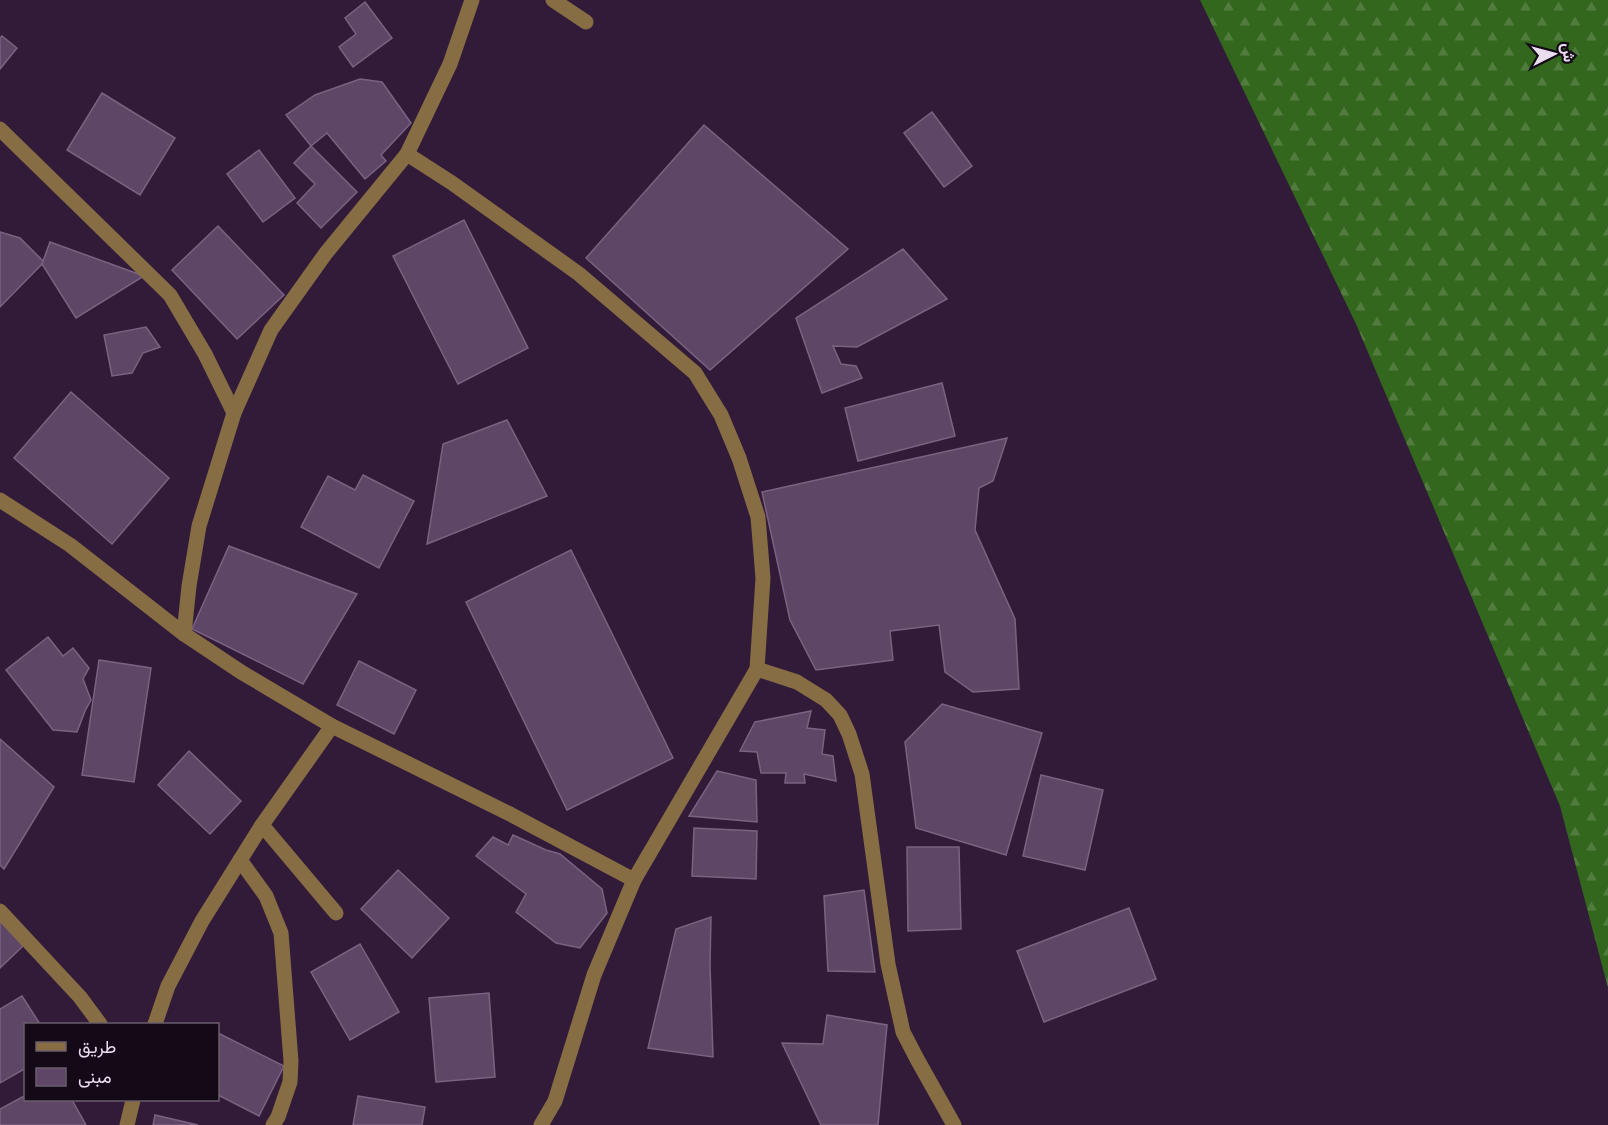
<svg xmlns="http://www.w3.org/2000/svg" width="1608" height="1125" font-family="Merriweather,Vazirmatn,serif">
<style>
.forest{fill:url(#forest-firs)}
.building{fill:#5e4666;stroke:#7b6283;stroke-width:1.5}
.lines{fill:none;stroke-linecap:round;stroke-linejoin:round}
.minor{stroke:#876d44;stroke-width:15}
</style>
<defs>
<pattern id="forest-firs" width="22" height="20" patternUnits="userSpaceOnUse" patternTransform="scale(1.5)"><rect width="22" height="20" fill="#33671d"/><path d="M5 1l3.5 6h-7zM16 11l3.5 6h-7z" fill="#517c3e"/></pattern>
</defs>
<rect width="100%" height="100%" fill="#311b38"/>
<polygon class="forest" points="1200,0 1608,0 1608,988 1560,806 1356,324"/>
<g class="building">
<polygon points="365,2 392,38 353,67 339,47 356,34 345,18"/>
<polygon points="2,36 17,48 0,69 0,38"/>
<polygon points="360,79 382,82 411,123 381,155 386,161 365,179 327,133 311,146 286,115 315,95"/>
<polygon points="102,93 175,138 140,195 67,150"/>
<polygon points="932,112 972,166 944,187 904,133"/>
<polygon points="704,125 848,249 710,370 586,258"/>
<polygon points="311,146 357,192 321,228 297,203 315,184 294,163"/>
<polygon points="259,150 295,198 263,222 227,174"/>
<polygon points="464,220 528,348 458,384 393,256"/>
<polygon points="218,226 284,295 237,339 172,270"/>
<polygon points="0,232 20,238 44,262 0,307"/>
<polygon points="50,242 144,276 76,318 42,264"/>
<polygon points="903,249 947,299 857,347 833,346 841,364 856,366 862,378 822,393 796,318"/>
<polygon points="146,327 160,347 143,353 132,373 112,376 104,335"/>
<polygon points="942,383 955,436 858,461 845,408"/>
<polygon points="71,392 169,478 112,544 14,458"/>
<polygon points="507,420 547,496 427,544 443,444"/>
<polygon points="1007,438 993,481 979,488 975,530 1015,619 1019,689 973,692 945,672 939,625 890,631 893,660 816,670 790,620 762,492"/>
<polygon points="363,475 414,501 379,568 301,527 328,476 355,490"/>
<polygon points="229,546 357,594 303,684 192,629"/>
<polygon points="571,550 673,758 567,810 466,602"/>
<polygon points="48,637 63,656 73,648 89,668 83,679 91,700 85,711 77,732 53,730 6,670"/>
<polygon points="99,660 151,668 134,782 82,775"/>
<polygon points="359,661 416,690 394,734 337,705"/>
<polygon points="942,704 1042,733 1006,855 916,828 905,742"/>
<polygon points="811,711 807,728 825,730 822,754 833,756 836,781 804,774 805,783 785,783 786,773 761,773 757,752 740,751 755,722"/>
<polygon points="0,739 54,787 4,869 0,865"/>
<polygon points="189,751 241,801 210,834 158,785"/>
<polygon points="717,771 756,780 757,822 689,816"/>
<polygon points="1041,775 1103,790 1085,870 1023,856"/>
<polygon points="694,828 757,831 756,879 692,876"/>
<polygon points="513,835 546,850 560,854 602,889 607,913 580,948 556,943 516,912 526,894 476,856 493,837 508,845"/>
<polygon points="907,847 959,847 961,929 908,931"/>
<polygon points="398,870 449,918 412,958 361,909"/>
<polygon points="864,890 875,972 828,971 824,896"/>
<polygon points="1129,908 1156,979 1044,1022 1017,951"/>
<polygon points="711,917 710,965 713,1057 648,1048 676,929"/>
<polygon points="0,921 23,946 0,968"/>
<polygon points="360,944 399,1012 350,1040 311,972"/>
<polygon points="489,993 495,1077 436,1082 429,998"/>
<polygon points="22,996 40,1024 26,1024 26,1068 0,1083 0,1009"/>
<polygon points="827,1015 887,1025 878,1125 821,1125 782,1043 823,1044"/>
<polygon points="218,1033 284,1066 259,1116 218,1095"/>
<polygon points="26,1095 26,1100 72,1100 86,1125 0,1125 0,1109"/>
<polygon points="358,1096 425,1107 422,1125 353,1125"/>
<polygon points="155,1115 198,1125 153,1125"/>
</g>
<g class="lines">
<g class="minor">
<polyline points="553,0 586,22"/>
<polyline points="0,129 170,295 205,354 234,413"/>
<polyline points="0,500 70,545 184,634 241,672 332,726 510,814 634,880 757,669 763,578 758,517 739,458 721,415 695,373 579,274 452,183 407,154"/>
<polyline points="184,634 189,586 199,526 234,413 271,330 326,253 407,154 450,64 472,0"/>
<polyline points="757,669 797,682 826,700 840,715 849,734 862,774 888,964 903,1032 917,1059 954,1125"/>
<polyline points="262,825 336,913"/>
<polyline points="240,860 266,896 281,933 291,1061 290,1082 278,1117 273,1125"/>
<polyline points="0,911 80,997 100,1024"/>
<polyline points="155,1024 168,986 202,921 262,825 332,726"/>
<polyline points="127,1125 133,1100"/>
<polyline points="541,1125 555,1101 594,975 634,880"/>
</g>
</g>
<rect x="24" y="1023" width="195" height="78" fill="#140a17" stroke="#6a5e6e" stroke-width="1.5"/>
<rect x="36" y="1042" width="30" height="9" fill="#876d44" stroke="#6a5e6e" stroke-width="1.5"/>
<text x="78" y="1053" font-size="18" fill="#ebddf0">طريق</text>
<rect x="36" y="1068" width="30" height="18" fill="#5e4666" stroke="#6a5e6e" stroke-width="1.5"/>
<text x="78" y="1083" font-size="18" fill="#ebddf0">مبنى</text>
<g transform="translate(1554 54) rotate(84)" stroke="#140a17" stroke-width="4.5" paint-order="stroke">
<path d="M0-4.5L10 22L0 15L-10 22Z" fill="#ebddf0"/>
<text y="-9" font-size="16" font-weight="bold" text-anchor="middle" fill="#ebddf0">ش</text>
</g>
</svg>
